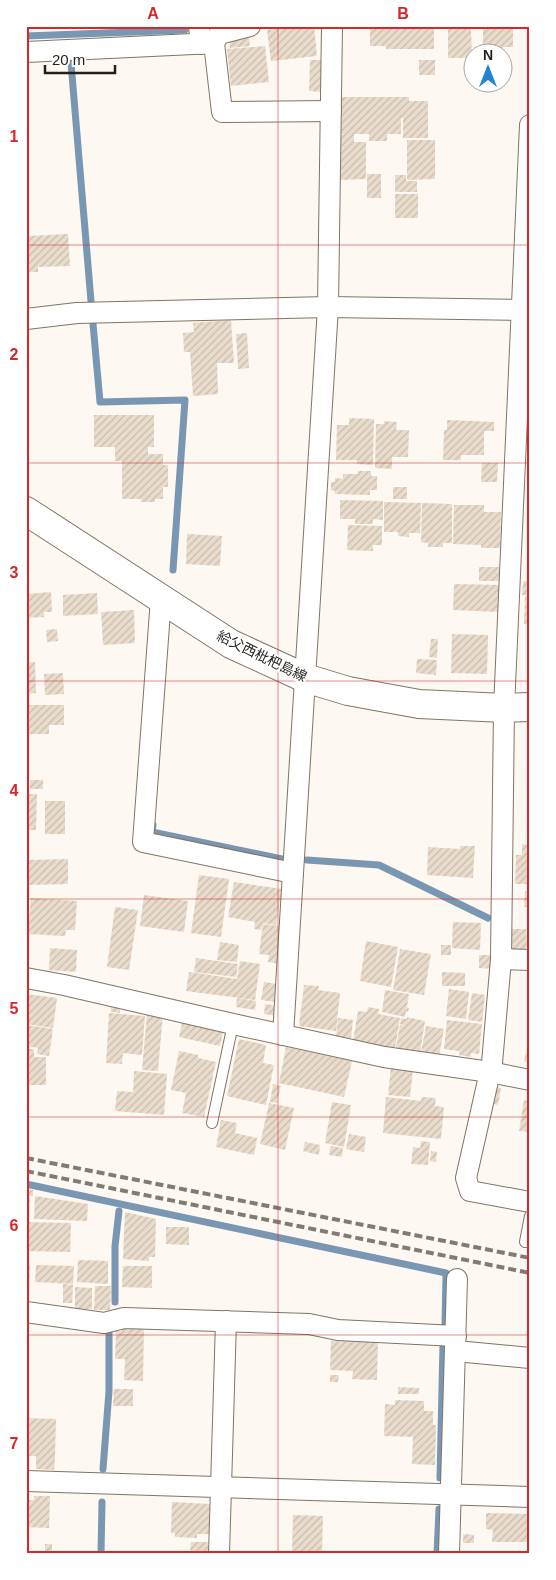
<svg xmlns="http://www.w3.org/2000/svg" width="556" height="1580" font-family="Arial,'Noto Sans JP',sans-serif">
	<defs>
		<pattern id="building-hatch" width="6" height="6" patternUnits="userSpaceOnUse" patternTransform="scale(1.25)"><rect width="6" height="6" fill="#e9dccc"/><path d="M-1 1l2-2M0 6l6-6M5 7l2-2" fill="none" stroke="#c8bcaf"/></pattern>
	</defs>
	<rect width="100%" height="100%" fill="#fdf8f1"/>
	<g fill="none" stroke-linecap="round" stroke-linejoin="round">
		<g stroke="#7996b3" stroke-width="7">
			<polyline points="26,36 185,30"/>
			<polyline points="71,63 91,301"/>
			<polyline points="93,324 100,402 185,400 173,570"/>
			<polyline points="153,825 152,832 282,859"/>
			<polyline points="307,860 379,865 488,918"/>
			<polyline points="26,1184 446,1273 445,1326"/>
			<polyline points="115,1302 115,1246 119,1211"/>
			<polyline points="103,1469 109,1391 109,1332"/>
			<polyline points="440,1478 443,1344"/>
			<polyline points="101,1554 102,1502"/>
			<polyline points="437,1554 439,1509"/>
		</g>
	</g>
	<g fill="url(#building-hatch)">
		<polygon points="297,26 314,26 317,56 271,61 267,30"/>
		<polygon points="370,26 434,26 434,49 386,49 386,46 370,46"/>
		<polygon points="483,26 513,26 513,47 503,47 503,52 483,52"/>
		<polygon points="448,29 471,29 472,58 448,58"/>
		<polygon points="248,34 250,46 230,48 229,36"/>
		<polygon points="265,46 269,82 231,86 227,49"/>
		<polygon points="310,60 324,60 323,92 309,91"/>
		<rect x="419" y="60" width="16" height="15"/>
		<polygon points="340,97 409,97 409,101 428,101 428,138 403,138 403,118 401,118 401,134 387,134 387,141 369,141 369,134 354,134 354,142 366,142 366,179 340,180 339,135 346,135 340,134"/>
		<polygon points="407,140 435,140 435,179 407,180"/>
		<rect x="367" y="174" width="14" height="24"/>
		<polygon points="395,175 406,175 406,181 417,181 417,192 395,192"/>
		<rect x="395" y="194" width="23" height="24"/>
		<polygon points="68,234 70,266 38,267 38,272 26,272 26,236"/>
		<polygon points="231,320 234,363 217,363 218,394 193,396 190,352 184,352 183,333 194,332 193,323"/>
		<polygon points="247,333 249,368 238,369 236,334"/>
		<polygon points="94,415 154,415 154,447 148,447 148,454 163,454 163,465 168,465 168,487 163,487 163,499 155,499 155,502 141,502 141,499 122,499 122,461 115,461 115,447 94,447"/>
		<polygon points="349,418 374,419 373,465 357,464 357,460 336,460 337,425 349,425"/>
		<polygon points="447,420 494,422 494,431 484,431 484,455 461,455 461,460 443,460 444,430 447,430"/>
		<polygon points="384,421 397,422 396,430 409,430 408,457 392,457 392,469 375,468 376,424 384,424"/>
		<polygon points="482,463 498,463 497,482 481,482"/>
		<polygon points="358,471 371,471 371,476 377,476 377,490 370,490 370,495 335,494 335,491 331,490 331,482 335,482 335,478 343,479 343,474 358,474"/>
		<rect x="393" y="487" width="14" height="12"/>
		<polygon points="340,500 383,501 383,520 373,519 373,524 355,524 355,519 340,519"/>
		<polygon points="384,502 421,503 420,533 409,533 409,537 398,536 398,532 384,532"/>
		<polygon points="422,503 452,504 452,543 443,543 443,547 428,547 428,543 421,542"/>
		<polygon points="454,505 484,505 484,512 501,512 500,548 481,548 481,545 453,544"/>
		<polygon points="348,525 382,526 382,545 373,545 373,551 347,550"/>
		<polygon points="187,534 222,536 220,566 186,564"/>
		<rect x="479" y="567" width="20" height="14"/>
		<polygon points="523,581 530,581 530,595 522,595"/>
		<polygon points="454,584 500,585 500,612 453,610"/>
		<polygon points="51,592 52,612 44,612 44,617 26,618 26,594"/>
		<polygon points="97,593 98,614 63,616 63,595"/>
		<polygon points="525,596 530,597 530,625 524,624"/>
		<polygon points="134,610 135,643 103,645 101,612"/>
		<polygon points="57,629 58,641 47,642 46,630"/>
		<polygon points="452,634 488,635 487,674 451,673"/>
		<polygon points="431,639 438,639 437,658 429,657"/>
		<polygon points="417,659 437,660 436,675 416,673"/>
		<polygon points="26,662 35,662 36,693 26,694"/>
		<polygon points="63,673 64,694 45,695 44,674"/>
		<polygon points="26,705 64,705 64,725 49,725 49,734 26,734"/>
		<rect x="30" y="780" width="13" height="9"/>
		<polygon points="26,794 37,794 36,830 26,830"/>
		<rect x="45" y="801" width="20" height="33"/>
		<polygon points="522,844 530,845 530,884 515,884 516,855 522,855"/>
		<polygon points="460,846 475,846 473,878 427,875 428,847 460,849"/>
		<polygon points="68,859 68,884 29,885 28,860"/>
		<polygon points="199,875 229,879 221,937 191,933"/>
		<polygon points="234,882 282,889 276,925 263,923 261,930 254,929 255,922 228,917"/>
		<polygon points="26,890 29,891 28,912 26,912"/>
		<polygon points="525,891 530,892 530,946 526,946 528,907 524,907"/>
		<polygon points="144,895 188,901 184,932 140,926"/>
		<polygon points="31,898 77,901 75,930 66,930 65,936 28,934"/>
		<polygon points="115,907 138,910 129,970 107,967"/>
		<polygon points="453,922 481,923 480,950 452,948"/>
		<polygon points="263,924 286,927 281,964 268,962 269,955 259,954"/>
		<polygon points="511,929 526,929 526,951 511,950"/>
		<polygon points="366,941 398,947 391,987 360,981"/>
		<polygon points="220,942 239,945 237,962 217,960"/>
		<rect x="441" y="945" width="10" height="10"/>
		<polygon points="50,948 77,950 76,972 49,970"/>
		<polygon points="400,949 431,954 424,995 393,990"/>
		<polygon points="479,955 494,955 494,969 479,968"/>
		<polygon points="196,958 238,964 236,977 194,972"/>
		<polygon points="240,961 260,964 255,1000 186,991 189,972 237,979"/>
		<polygon points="442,972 465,973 465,986 442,986"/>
		<polygon points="264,982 277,984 275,1002 261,1000"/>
		<polygon points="304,985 319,986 318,990 340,993 336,1031 299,1026"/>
		<polygon points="449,989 469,992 466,1019 446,1016"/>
		<polygon points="385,990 409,994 407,1007 409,1008 408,1012 406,1011 405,1017 382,1012"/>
		<polygon points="472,993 485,995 482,1022 468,1020"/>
		<polygon points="26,994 57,998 53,1028 26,1024"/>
		<polygon points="237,998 256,1001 255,1010 236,1007"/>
		<polygon points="265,1004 279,1006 278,1016 264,1014"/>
		<polygon points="111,1006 120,1007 120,1013 111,1012"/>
		<polygon points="368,1007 379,1009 378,1014 400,1018 395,1048 353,1041 358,1011 367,1012"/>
		<polygon points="109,1013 145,1016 142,1055 123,1053 122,1064 106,1063"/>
		<polygon points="147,1013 163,1014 158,1071 142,1070"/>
		<polygon points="407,1017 425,1021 420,1053 396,1048 400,1025 406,1026 400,1024 401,1018 407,1019"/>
		<polygon points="338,1018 353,1020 351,1038 336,1036"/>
		<polygon points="183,1019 224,1027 220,1046 179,1037"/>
		<polygon points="447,1020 482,1024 479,1054 471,1053 471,1057 459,1055 459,1051 444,1049"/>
		<polygon points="26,1025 53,1029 49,1056 37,1054 38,1048 26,1046"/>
		<polygon points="426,1026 444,1029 439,1056 421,1053"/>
		<polygon points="239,1039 266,1045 263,1063 274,1065 266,1105 227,1096"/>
		<polygon points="529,1040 530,1040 530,1063 524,1061"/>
		<polygon points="286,1047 352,1061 344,1097 279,1083"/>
		<polygon points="26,1049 34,1049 34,1057 46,1057 46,1085 26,1085"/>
		<polygon points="179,1051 198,1055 198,1058 216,1062 204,1117 182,1113 186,1093 171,1090"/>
		<polygon points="391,1066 413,1069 410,1097 388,1095"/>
		<polygon points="134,1071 167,1074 164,1115 115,1111 117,1091 133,1092"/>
		<polygon points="273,1084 281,1086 277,1103 270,1102"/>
		<polygon points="492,1086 501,1088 498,1105 489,1103"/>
		<polygon points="386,1097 421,1101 422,1097 436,1098 435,1106 444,1107 441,1139 383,1133"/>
		<polygon points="524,1100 530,1101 530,1132 519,1131"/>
		<polygon points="332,1102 351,1105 344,1147 325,1143"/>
		<polygon points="269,1103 294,1108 285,1150 260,1144"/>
		<polygon points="221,1120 237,1123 235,1133 257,1138 254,1155 216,1147"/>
		<polygon points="349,1134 366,1137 364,1152 346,1149"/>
		<polygon points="421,1141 430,1142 428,1165 411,1164 413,1147 420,1148"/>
		<polygon points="305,1142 320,1145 319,1155 303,1151"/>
		<polygon points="331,1146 343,1148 342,1157 329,1155"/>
		<polygon points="431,1151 437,1152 436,1162 430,1161"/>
		<polygon points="26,1189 33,1190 33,1196 26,1196"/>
		<polygon points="35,1196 88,1204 87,1221 34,1219"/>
		<polygon points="26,1197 30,1197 29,1219 26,1219"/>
		<polygon points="125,1212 156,1219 155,1257 149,1257 149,1261 123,1259"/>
		<polygon points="26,1222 71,1223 70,1252 26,1251"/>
		<polygon points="166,1227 189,1227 189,1245 166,1244"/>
		<polygon points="78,1260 108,1261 108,1284 77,1282"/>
		<polygon points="26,1265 30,1265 29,1298 26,1298"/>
		<polygon points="36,1265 74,1266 73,1284 35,1282"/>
		<polygon points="123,1266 152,1266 152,1288 122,1287"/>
		<polygon points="63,1284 73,1285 72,1303 63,1303"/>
		<polygon points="95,1286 111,1286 110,1310 94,1310"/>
		<polygon points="75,1287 92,1288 92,1309 75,1309"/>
		<polygon points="122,1327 144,1327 143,1381 124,1380 125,1359 115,1359 116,1331 122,1331"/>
		<polygon points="331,1341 378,1342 377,1380 352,1379 353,1371 330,1370"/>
		<polygon points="330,1375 339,1375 338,1382 330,1382"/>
		<polygon points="398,1387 419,1388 419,1394 398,1394"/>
		<polygon points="114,1389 133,1389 133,1406 113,1406"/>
		<polygon points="395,1400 424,1401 424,1411 433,1411 433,1425 436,1425 435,1465 412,1464 413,1437 384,1436 385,1404 395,1405"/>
		<polygon points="26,1418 56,1419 55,1457 45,1457 55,1457 54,1470 36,1469 36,1456 26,1456"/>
		<polygon points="34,1496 50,1496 49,1528 26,1527 26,1500 34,1500"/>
		<polygon points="172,1502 210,1504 209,1534 197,1534 197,1538 175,1537 175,1533 171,1533"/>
		<polygon points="486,1513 530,1514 530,1542 492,1542 493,1530 486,1529"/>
		<polygon points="293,1515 323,1516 322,1554 292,1554"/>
		<polygon points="463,1534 474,1535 474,1543 463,1543"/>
		<polygon points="191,1542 209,1542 208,1554 190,1553"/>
		<rect x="45" y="1544" width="7" height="10"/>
	</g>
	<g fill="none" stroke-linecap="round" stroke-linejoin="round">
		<g stroke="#807465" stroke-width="12">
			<g id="lane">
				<polyline points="212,1123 233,1024"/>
				<polyline points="525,1242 530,1216"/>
			</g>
		</g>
		<g stroke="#807465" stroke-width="22">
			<g id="street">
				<polyline points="199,26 201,44"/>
				<polyline points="214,43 219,34 250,26"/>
				<polyline points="26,52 214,43 222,112 331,111"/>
				<polyline points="530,125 504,708 501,959 492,1063 466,1178 470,1191 530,1202"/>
				<polyline points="26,319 77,313 328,307 521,310"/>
				<polyline points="161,598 143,842 293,873"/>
				<polyline points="501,959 530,960"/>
				<polyline points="26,978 64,985 233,1024 384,1057 490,1072 530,1080"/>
				<polyline points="283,1035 328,307 332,26"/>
				<polyline points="26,1312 104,1323 124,1318 309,1324 338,1330 456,1336"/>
				<polyline points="456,1351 530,1358"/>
				<polyline points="26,1481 530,1497"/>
				<polyline points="219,1554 226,1321"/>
				<polyline points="449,1554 457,1279"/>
			</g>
		</g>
		<g stroke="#807465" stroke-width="30">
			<polyline id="secondary" points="26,511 231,644 305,678 348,691 419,704 504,708 530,707"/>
		</g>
		<use href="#lane" stroke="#fff" stroke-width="10"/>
		<use href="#street" stroke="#fff" stroke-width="20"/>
		<use href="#secondary" stroke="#fff" stroke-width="28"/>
		<g stroke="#807b74" stroke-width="4" stroke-dasharray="8 4" stroke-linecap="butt">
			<polyline points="26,1158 530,1258"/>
			<polyline points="26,1171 530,1273"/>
		</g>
	</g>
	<path fill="none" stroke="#d62828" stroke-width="1" stroke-opacity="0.55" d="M278 26V1554M26 245H530M26 463H530M26 681H530M26 899H530M26 1117H530M26 1335H530"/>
	<g text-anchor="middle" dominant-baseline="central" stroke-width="4" stroke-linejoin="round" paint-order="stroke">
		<g font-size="14" fill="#241f19" stroke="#fff">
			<text transform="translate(262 656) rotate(26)">給父西枇杷島線</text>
		</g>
	</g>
	<rect width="556" height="1580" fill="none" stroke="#ffffff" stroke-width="55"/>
	<g transform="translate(488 68)"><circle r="24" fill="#ffffff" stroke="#a7a5a3"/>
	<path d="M0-4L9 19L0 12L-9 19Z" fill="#2183cf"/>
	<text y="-8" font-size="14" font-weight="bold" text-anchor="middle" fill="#241f19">N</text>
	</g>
	<path d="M45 65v8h70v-8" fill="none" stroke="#241f19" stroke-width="2.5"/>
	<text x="52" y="65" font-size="15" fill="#241f19" stroke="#ffffff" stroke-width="4" paint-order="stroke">20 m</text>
	<rect x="28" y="28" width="500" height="1524" fill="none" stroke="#d62828" stroke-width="2"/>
	<g font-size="16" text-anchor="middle" font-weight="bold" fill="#d62828">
		<text x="153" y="19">A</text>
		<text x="403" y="19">B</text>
		<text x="14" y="142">1</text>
		<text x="14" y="360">2</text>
		<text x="14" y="578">3</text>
		<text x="14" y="796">4</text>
		<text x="14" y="1014">5</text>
		<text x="14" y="1231">6</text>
		<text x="14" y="1449">7</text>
	</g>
</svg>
